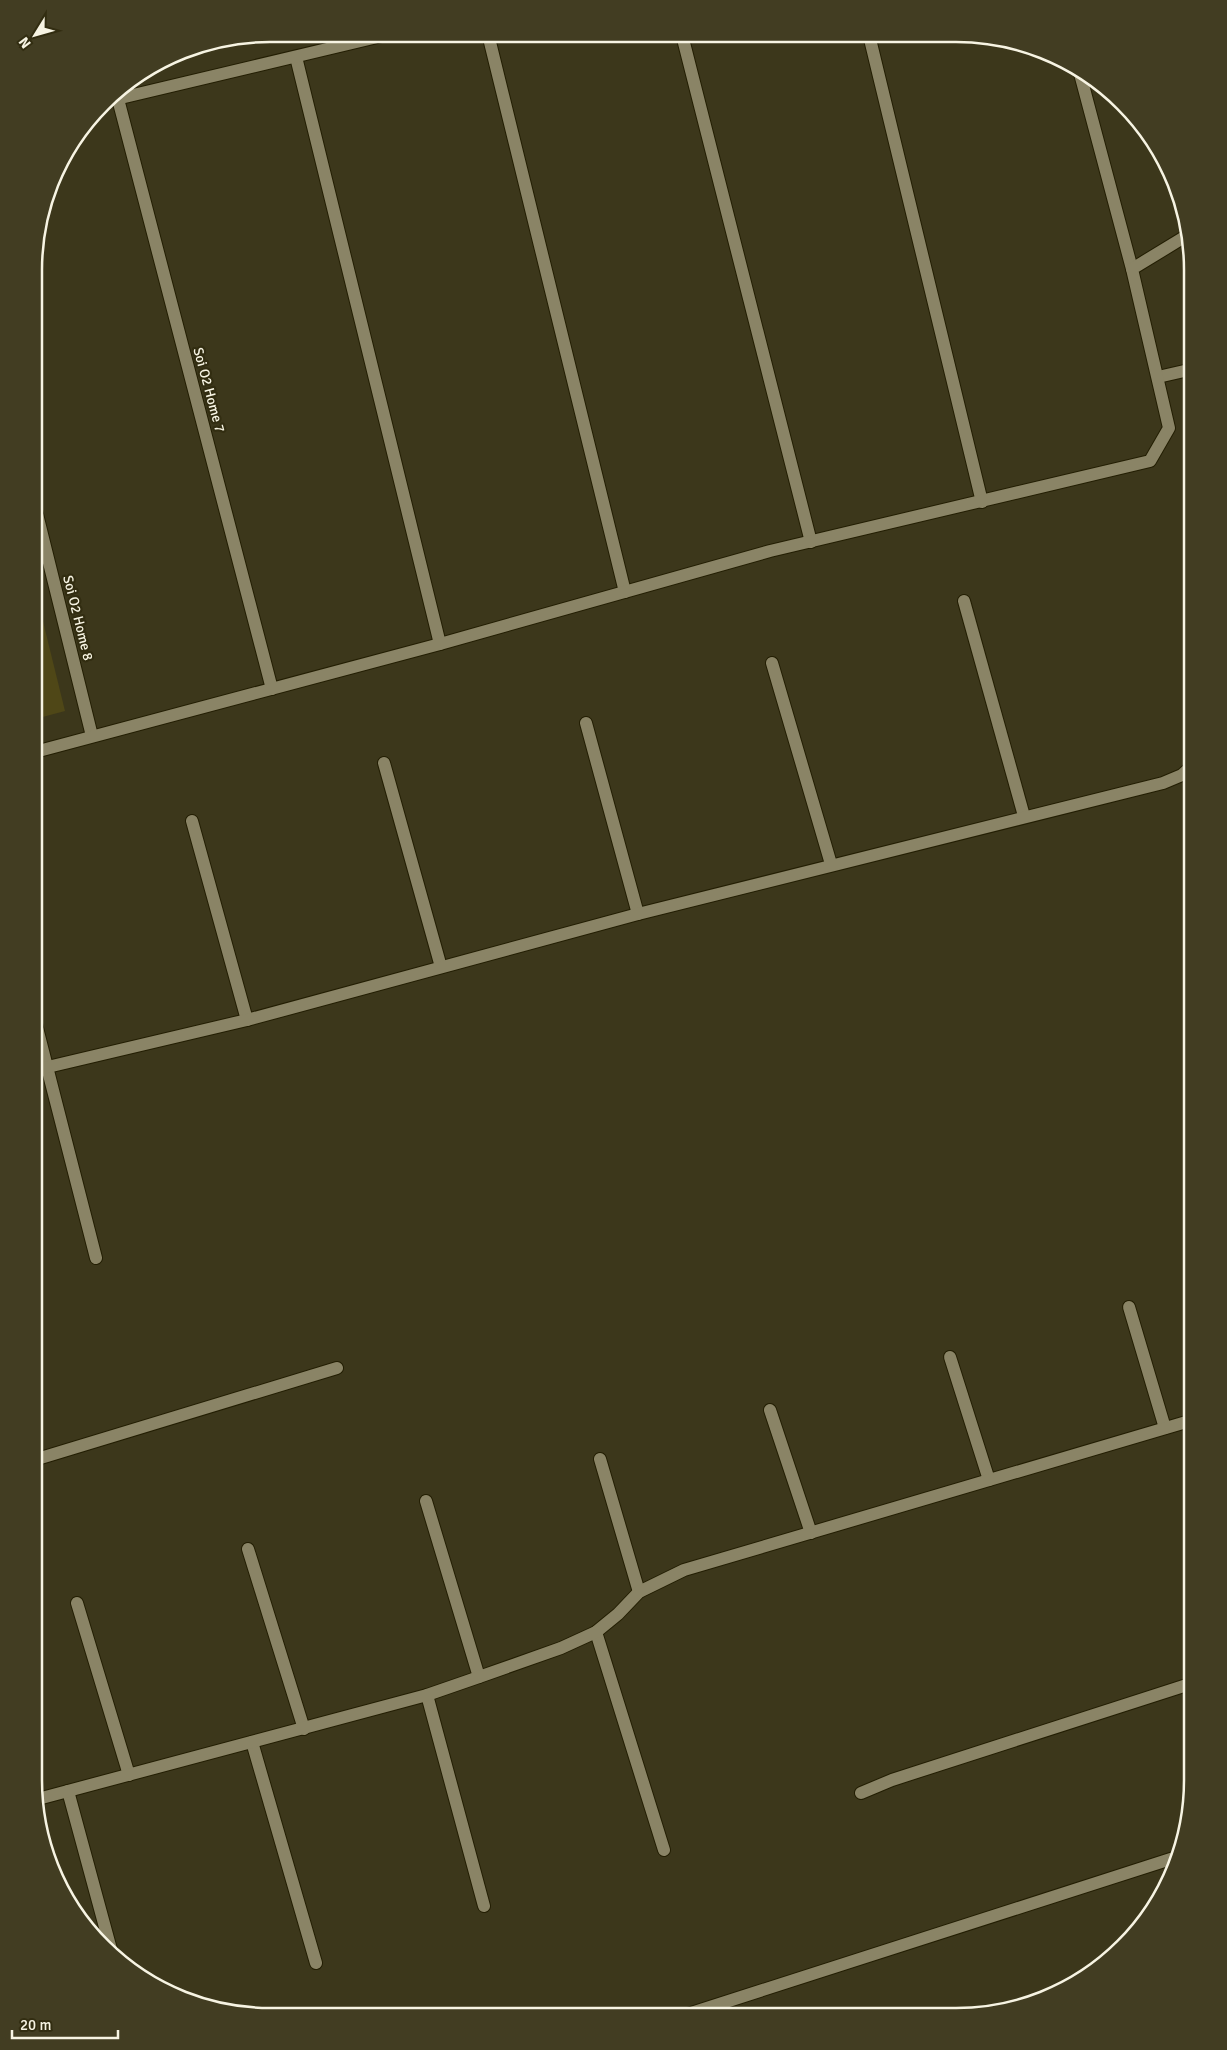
<svg xmlns="http://www.w3.org/2000/svg" width="1227" height="2050" font-family="Signika,sans-serif">
	<rect width="100%" height="100%" fill="#3c371b"/>
	<polygon fill="#4f4717" points="35,589 65,711 35,719"/>
	<g fill="none" stroke-linecap="round" stroke-linejoin="round">
		<g stroke="#231e03" stroke-width="14">
			<g id="minor">
				<polyline points="488,34 625,592"/>
				<polyline points="682,35 811,542"/>
				<polyline points="869,35 982,502"/>
				<polyline points="296,57 440,644"/>
				<polyline points="1079,70 1132,269"/>
				<polyline points="118,99 272,689"/>
				<polyline points="108,101 390,34"/>
				<polyline points="1158,377 1193,369"/>
				<polyline points="35,506 92,736"/>
				<polyline points="964,601 1024,816"/>
				<polyline points="772,663 831,864"/>
				<polyline points="586,723 638,914"/>
				<polyline points="35,752 440,644 770,551 1150,461 1169,428 1132,269 1186,236"/>
				<polyline points="384,763 441,967"/>
				<polyline points="192,821 247,1020"/>
				<polyline points="35,1020 96,1258"/>
				<polyline points="35,1070 247,1020 638,914 1163,783 1182,775 1193,765"/>
				<polyline points="1129,1307 1165,1428"/>
				<polyline points="950,1357 989,1480"/>
				<polyline points="770,1410 811,1533"/>
				<polyline points="600,1459 639,1592"/>
				<polyline points="34,1460 337,1368"/>
				<polyline points="426,1501 479,1677"/>
				<polyline points="248,1549 304,1729"/>
				<polyline points="77,1603 129,1775"/>
				<polyline points="596,1632 664,1850"/>
				<polyline points="427,1695 484,1906"/>
				<polyline points="252,1742 316,1963"/>
				<polyline points="68,1791 112,1953"/>
				<polyline points="861,1793 892,1780 1193,1683"/>
				<polyline points="38,1799 427,1695 479,1677 561,1648 596,1632 618,1614 639,1592 684,1570 1193,1420"/>
				<polyline points="685,2015 1180,1856"/>
			</g>
		</g>
		<use href="#minor" stroke="#8a8466" stroke-width="12"/>
	</g>
	<g text-anchor="middle" dominant-baseline="central" stroke-width="4.5" stroke-linejoin="round" paint-order="stroke">
		<g font-size="14" fill="#f7f4e3" stroke="#322d11">
			<text transform="translate(209 390) rotate(75)">Soi O2 Home 7</text>
			<text transform="translate(78 618) rotate(76)">Soi O2 Home 8</text>
		</g>
	</g>
	<path d="M0 0H1227V2050H0ZM270 42H956A228 228 0 0 1 1184 270V1780A228 228 0 0 1 956 2008H270A228 228 0 0 1 42 1780V270A228 228 0 0 1 270 42Z" fill="#423d22" fill-rule="evenodd"/>
	<path fill="none" stroke="#f7f4e3" stroke-width="2.5" d="M270 42H956A228 228 0 0 1 1184 270V1780A228 228 0 0 1 956 2008H270A228 228 0 0 1 42 1780V270A228 228 0 0 1 270 42Z"/>
	<g transform="translate(35 35) rotate(233)" stroke="#322d11" stroke-width="4" paint-order="stroke">
	<path d="M0-4L9 19L0 12L-9 19Z" fill="#f7f4e3"/>
	<text y="-8" font-size="14" font-weight="bold" text-anchor="middle" fill="#f7f4e3">N</text>
	</g>
	<path d="M12 2030v8h106v-8" fill="none" stroke="#f7f4e3" stroke-width="2.5"/>
	<text x="20" y="2030" font-size="15" fill="#f7f4e3" stroke="#322d11" stroke-width="4" paint-order="stroke">20 m</text>
</svg>
